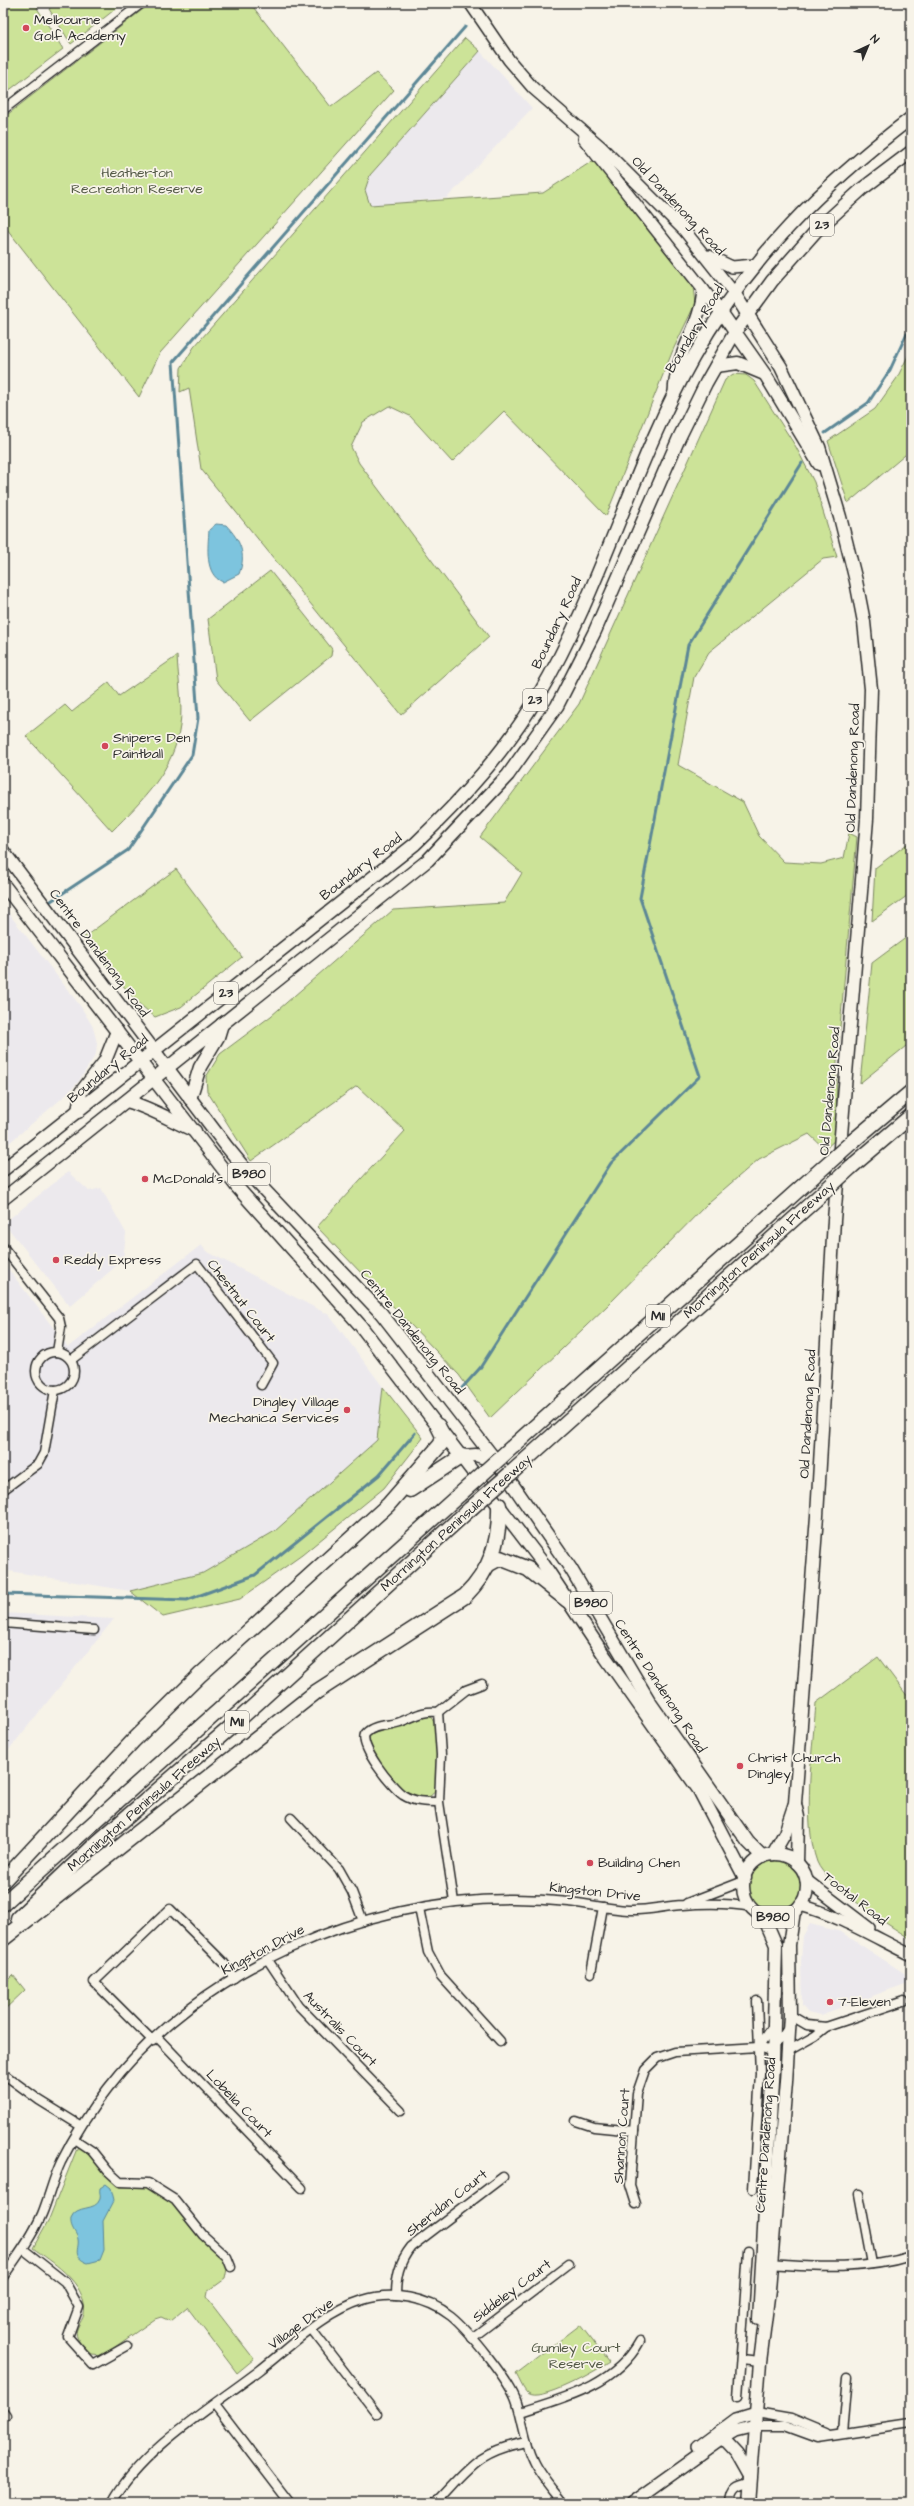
<svg xmlns="http://www.w3.org/2000/svg" width="914" height="2506" font-family="'Architects Daughter',sans-serif">
	<rect width="100%" height="100%" fill="#f7f3e8"/>
	<filter id="ink" filterUnits="userSpaceOnUse"><feTurbulence type="fractalNoise" baseFrequency=".025" numOctaves="2"/><feDisplacementMap in="SourceGraphic" scale="8" xChannelSelector="R" yChannelSelector="G"/><feConvolveMatrix kernelMatrix="1 2 1 2 8 2 1 2 1" color-interpolation-filters="sRGB"/></filter>
	<g filter="url(#ink)">
		<g fill="#ece9ed">
			<polygon points="480,51 532,108 447,198 370,205 365,190 370,175"/>
			<polygon points="3,906 81,1007 93,1027 97,1043 96,1054 79,1081 67,1094 3,1148"/>
			<polygon points="68,1172 89,1191 101,1188 126,1233 123,1260 70,1306 4,1223"/>
			<polygon points="201,1245 206,1251 329,1315 383,1387 377,1440 275,1531 203,1573 130,1591 3,1570 3,1262 68,1347"/>
			<polygon points="3,1613 114,1619 3,1757"/>
			<polygon points="810,1924 841,1932 904,1973 908,1983 820,2015 808,2012 802,2005 801,1961 803,1936"/>
		</g>
		<g fill="#cce398" stroke="#7c8762">
			<polygon points="3,3 42,3 37,8 63,49 3,95"/>
			<polygon points="56,3 123,3 71,44 49,9"/>
			<polygon points="151,3 250,3 331,107 376,73 394,90 160,353 139,397 3,224 3,118"/>
			<polygon points="465,38 480,51 370,175 365,190 370,205 543,193 594,160 693,287 695,304 673,350 606,516 504,411 452,462 410,416 389,406 363,422 351,447 359,463 489,637 401,715 201,469 189,388 180,392 181,368 194,347"/>
			<polygon points="911,350 911,450 848,503 828,441 875,409 897,378"/>
			<polygon points="733,374 746,375 754,381 796,447 814,482 837,557 823,559 709,652 694,677 678,765 743,802 759,836 784,862 821,864 844,858 849,833 857,837 837,1061 836,1139 825,1149 809,1134 759,1159 709,1202 609,1304 490,1418 459,1375 317,1227 405,1131 357,1086 251,1161 207,1091 206,1077 220,1054 271,1016 393,910 504,903 522,873 480,837 579,704 725,380"/>
			<polygon points="270,571 332,649 331,656 250,721 216,680 208,619"/>
			<path d="M177 656C178 678 183 704 180 726 174 770 142 801 112 831L26 736 65 705 72 712 109 682 119 696Z"/>
			<polygon points="911,841 911,893 872,921 875,868"/>
			<polygon points="176,869 242,957 181,1007 155,1017 137,1002 83,938"/>
			<polygon points="911,934 911,1042 860,1083 872,963"/>
			<polygon points="383,1387 423,1438 384,1488 302,1555 240,1599 163,1617 130,1591 203,1573 275,1531 377,1440"/>
			<path d="M878 1657 911 1701V1939C888 1925 826 1885 817 1862 802 1821 813 1747 816 1703Z"/>
			<path d="M428 1715C442 1722 441 1779 434 1792 432 1796 428 1797 424 1799 418 1797 409 1796 403 1792 391 1784 372 1753 367 1739L371 1733Z"/>
			<circle cx="775" cy="1886" r="26"/>
			<polygon points="13,1975 25,1990 3,2011 3,1985"/>
			<path d="M78 2146C95 2157 103 2176 121 2187L146 2186 172 2203 192 2229 224 2260 227 2269 225 2279 207 2292 206 2297 254 2359 237 2373 187 2307 170 2321 161 2317 155 2319 102 2356 92 2355C59 2327 89 2327 84 2304 80 2279 52 2262 33 2248L49 2219Z"/>
			<path d="M580 2325 609 2362C597 2370 539 2404 527 2393 523 2389 519 2379 516 2374Z"/>
		</g>
		<g fill="#7dc4de" stroke="#5c8796">
			<path d="M216 524 226 525C240 540 247 554 239 574L223 582C204 575 208 546 209 530Z"/>
			<path d="M106 2184 111 2188 114 2200 103 2221 104 2250 100 2260 88 2263C69 2256 82 2247 77 2236 74 2230 70 2226 71 2218 76 2204 96 2212 100 2199 101 2195 99 2192 100 2188Z"/>
		</g>
		<g fill="none" stroke-linecap="round" stroke-linejoin="round">
			<g stroke="#5c8796" stroke-width="3">
				<polyline points="825,433 868,403 890,370 906,335 911,330"/>
				<polyline points="51,901 128,850 192,755 198,718 173,362 465,27"/>
				<polyline points="462,1388 480,1368 611,1163 700,1076 640,898 688,645 802,463"/>
				<polyline points="3,1594 187,1600 255,1575 379,1475 415,1433"/>
			</g>
			<g stroke="#2b2b2b" stroke-width="11">
				<g id="minor">
					<polyline points="3,110 142,3"/>
					<polyline points="3,1247 59,1318 61,1327 57,1352"/>
					<circle cx="55" cy="1371" r="19"/>
					<polyline points="71,1360 197,1264 273,1363 261,1385"/>
					<polyline points="3,1490 38,1464 44,1453 55,1390"/>
					<polyline points="3,1623 94,1630"/>
					<polyline points="438,1712 466,1690 482,1684"/>
					<path d="M439 1802C426 1802 414 1802 403 1795 393 1789 356 1743 366 1733 374 1724 390 1726 400 1722 414 1717 422 1710 438 1712L441 1755 439 1802 454 1902"/>
					<polyline points="291,1818 339,1869 352,1892 363,1921"/>
					<polyline points="687,1903 744,1881"/>
					<polyline points="419,1908 428,1952 441,1976 500,2041"/>
					<polyline points="268,1960 298,2005 401,2111"/>
					<polyline points="591,1973 603,1907"/>
					<polyline points="790,2015 807,2025 826,2027 904,2001"/>
					<polyline points="157,2037 302,2188"/>
					<polyline points="153,2041 94,1982 170,1909 224,1963 234,1978"/>
					<polyline points="759,2047 773,2026"/>
					<polyline points="788,2051 815,2036 826,2027"/>
					<polyline points="3,2076 5,2075 39,2100 81,2126"/>
					<polyline points="576,2121 594,2127 634,2131"/>
					<polyline points="74,2139 92,2151 108,2171 120,2182 148,2183 175,2200 203,2235 227,2257 231,2267"/>
					<polyline points="753,2189 760,2073 757,2001"/>
					<polyline points="859,2194 872,2264"/>
					<polyline points="636,2204 630,2185 634,2131 637,2093 645,2070 657,2058 675,2052 759,2047 768,2050 780,2040 788,2028"/>
					<polyline points="23,2249 65,2282 79,2307 68,2337 93,2365 127,2346"/>
					<path d="M767 2264C816 2267 863 2271 911 2256"/>
					<path d="M3 2277C17 2257 32 2237 42 2214 49 2197 53 2179 61 2162 74 2136 90 2111 108 2088 200 1969 364 1898 513 1899 532 1899 550 1900 569 1902 588 1904 608 1909 628 1910 647 1911 664 1906 683 1905 706 1903 729 1903 752 1907"/>
					<path d="M396 2296C396 2277 399 2262 411 2247L503 2177"/>
					<polyline points="312,2330 377,2414"/>
					<polyline points="472,2338 569,2264"/>
					<polyline points="741,2360 760,2362"/>
					<polyline points="738,2397 748,2251"/>
					<polyline points="215,2405 290,2503"/>
					<polyline points="3,2412 6,2416"/>
					<path d="M520 2412C565 2398 616 2385 640 2341"/>
					<polyline points="756,2413 791,2419 827,2434"/>
					<polyline points="755,2426 785,2426 818,2438 911,2424"/>
					<polyline points="843,2433 848,2377"/>
					<path d="M112 2503C139 2451 213 2406 260 2370 291 2346 324 2312 363 2300 392 2291 427 2297 451 2316 468 2330 511 2382 517 2403 523 2422 525 2443 534 2461 541 2476 554 2490 564 2503"/>
					<path d="M435 2503C468 2469 477 2450 527 2442"/>
					<path d="M730 2503C731 2488 737 2485 751 2483"/>
				</g>
			</g>
			<g stroke="#2b2b2b" stroke-width="14">
				<g id="secondary">
					<polyline points="470,3 509,60 533,88 601,147 684,230 734,293"/>
					<polyline points="584,139 721,312"/>
					<polyline points="709,256 732,267 755,265"/>
					<path d="M674 393C675 352 701 327 703 289"/>
					<polyline points="806,1880 869,1928"/>
					<path d="M800 1905C840 1916 874 1937 911 1955"/>
					<polyline points="723,2438 738,2454 751,2477"/>
					<polyline points="697,2448 736,2419 756,2413"/>
					<polyline points="632,2503 723,2438 735,2431 755,2426"/>
				</g>
			</g>
			<g stroke="#2b2b2b" stroke-width="15">
				<g id="primary">
					<polyline points="734,293 781,367 819,447 840,517 856,581 864,622 871,689 867,819 834,1220 817,1516 795,1803 785,1833 773,1854"/>
					<polyline points="721,312 766,376 819,464"/>
					<polyline points="716,366 738,363 762,373"/>
					<polyline points="3,851 227,1147 251,1176 381,1313 497,1462 571,1569 651,1704 748,1842 763,1857"/>
					<polyline points="3,884 237,1187 360,1325 542,1562 606,1658 699,1790 745,1878"/>
					<polyline points="190,1099 200,1067 218,1037 222,1024"/>
					<path d="M127 1101C151 1108 172 1121 195 1131"/>
					<polyline points="78,1112 81,1092 105,1061 117,1031"/>
					<path d="M3 1170 415 844C462 799 505 752 538 696 602 589 632 466 693 358 748 259 822 186 911 118"/>
					<polyline points="3,1199 428,860 508,775 557,706 595,631 679,438 706,383 735,332 772,281 816,231 862,189 911,152"/>
					<polyline points="462,1456 476,1455 497,1462"/>
					<polyline points="795,1804 798,1817 797,1863"/>
					<circle cx="775" cy="1886" r="32"/>
					<polyline points="759,2319 773,2064 776,1945 763,1915"/>
					<polyline points="749,2503 760,2362 769,2290 786,2082 790,2015 789,1945 794,1911"/>
				</g>
			</g>
			<g stroke="#2b2b2b" stroke-width="17">
				<g id="motorway">
					<polyline points="853,1141 911,1092"/>
					<polyline points="851,1167 911,1116"/>
					<polyline points="500,1458 816,1174"/>
					<polyline points="511,1473 815,1200"/>
					<polyline points="410,1490 462,1456"/>
					<polyline points="489,1564 500,1558 528,1569 567,1600"/>
					<polyline points="3,1881 133,1741 200,1675 388,1505 441,1444 443,1436 438,1426"/>
					<polyline points="3,1904 459,1495"/>
					<polyline points="18,1918 98,1842 232,1726 470,1509"/>
					<path d="M3 1939 316 1692 465 1596C491 1570 500 1541 499 1505"/>
				</g>
			</g>
			<use href="#minor" stroke="#f7f3e8" stroke-width="8"/>
			<use href="#secondary" stroke="#f7f3e8" stroke-width="11"/>
			<use href="#primary" stroke="#f7f3e8" stroke-width="12"/>
			<use href="#motorway" stroke="#f7f3e8" stroke-width="14"/>
			<g stroke="#2b2b2b" stroke-width="17" stroke-linecap="butt">
				<g id="motorway-bridge">
					<polyline points="816,1174 853,1141"/>
					<polyline points="815,1200 851,1167"/>
					<polyline points="459,1495 500,1458"/>
					<polyline points="470,1509 511,1473"/>
				</g>
			</g>
			<use href="#motorway-bridge" stroke="#f7f3e8" stroke-width="14"/>
		</g>
	</g>
	<g fill="#d1495b" stroke="#f7f3e8" stroke-width="1.5">
		<circle cx="26" cy="28" r="4"/>
		<circle cx="105" cy="746" r="4"/>
		<circle cx="145" cy="1179" r="4"/>
		<circle cx="56" cy="1260" r="4"/>
		<circle cx="347" cy="1410" r="4"/>
		<circle cx="740" cy="1766" r="4"/>
		<circle cx="590" cy="1863" r="4"/>
		<circle cx="830" cy="2002" r="4"/>
	</g>
	<g text-anchor="middle" dominant-baseline="central" stroke-width="3.5" stroke-linejoin="round" paint-order="stroke">
		<g fill="#f7f3e8" stroke="#686764" stroke-width="1">
			<rect x="810" y="214" width="24" height="22" rx="3"/>
			<rect x="523" y="689" width="24" height="22" rx="3"/>
			<rect x="214" y="982" width="24" height="22" rx="3"/>
			<rect x="228" y="1163" width="42" height="22" rx="3"/>
			<rect x="646" y="1305" width="24" height="22" rx="3"/>
			<rect x="570" y="1592" width="42" height="22" rx="3"/>
			<rect x="225" y="1711" width="24" height="22" rx="3"/>
			<rect x="752" y="1906" width="42" height="22" rx="3"/>
		</g>
		<g font-size="13" font-weight="bold" fill="#2b2b2b">
			<text x="822" y="225">23</text>
			<text x="535" y="700">23</text>
			<text x="226" y="993">23</text>
			<text x="249" y="1174">B980</text>
			<text x="658" y="1316">M11</text>
			<text x="591" y="1603">B980</text>
			<text x="237" y="1722">M11</text>
			<text x="773" y="1917">B980</text>
		</g>
		<g font-size="14" fill="#2b2b2b" stroke="#f7f3e8" text-anchor="start">
			<text x="34" y="20">Melbourne<tspan x="34" dy="16">Golf Academy</tspan></text>
			<text x="113" y="738">Snipers Den<tspan x="113" dy="16">Paintball</tspan></text>
			<text x="153" y="1179">McDonald's</text>
			<text x="64" y="1260">Reddy Express</text>
			<text x="339" y="1402" text-anchor="end">Dingley Village<tspan x="339" dy="16">Mechanica Services</tspan></text>
			<text x="748" y="1758">Christ Church<tspan x="748" dy="16">Dingley</tspan></text>
			<text x="598" y="1863">Building Chen</text>
			<text x="838" y="2002">7-Eleven</text>
		</g>
		<g font-size="14" fill="#535946" stroke="#f7f3e8">
			<text x="137" y="173">Heatherton<tspan x="137" dy="16">Recreation Reserve</tspan></text>
			<text x="576" y="2348">Gumley Court<tspan x="576" dy="16">Reserve</tspan></text>
		</g>
		<g font-size="14" fill="#2b2b2b" stroke="#f7f3e8">
			<text transform="translate(678 206) rotate(47)">Old Dandenong Road</text>
			<text transform="translate(695 329) rotate(-59)">Boundary Road</text>
			<text transform="translate(557 623) rotate(-65)">Boundary Road</text>
			<text transform="translate(853 768) rotate(-88)">Old Dandenong Road</text>
			<text transform="translate(361 867) rotate(-38)">Boundary Road</text>
			<text transform="translate(99 953) rotate(53)">Centre Dandenong Road</text>
			<text transform="translate(108 1069) rotate(-39)">Boundary Road</text>
			<text transform="translate(830 1091) rotate(-85)">Old Dandenong Road</text>
			<text transform="translate(759 1250) rotate(-42)">Mornington Peninsula Freeway</text>
			<text transform="translate(241 1301) rotate(52)">Chestnut Court</text>
			<text transform="translate(412 1332) rotate(51)">Centre Dandenong Road</text>
			<text transform="translate(808 1414) rotate(-87)">Old Dandenong Road</text>
			<text transform="translate(456 1523) rotate(-42)">Mornington Peninsula Freeway</text>
			<text transform="translate(660 1686) rotate(57)">Centre Dandenong Road</text>
			<text transform="translate(144 1804) rotate(-41)">Mornington Peninsula Freeway</text>
			<text transform="translate(595 1892) rotate(6)">Kingston Drive</text>
			<text transform="translate(855 1899) rotate(38)">Tootal Road</text>
			<text transform="translate(263 1950) rotate(-28)">Kingston Drive</text>
			<text transform="translate(340 2029) rotate(46)">Australis Court</text>
			<text transform="translate(239 2104) rotate(46)">Lobelia Court</text>
			<text transform="translate(766 2135) rotate(-86)">Centre Dandenong Road</text>
			<text transform="translate(622 2136) rotate(-86)">Shannon Court</text>
			<text transform="translate(447 2203) rotate(-38)">Sheridan Court</text>
			<text transform="translate(512 2291) rotate(-37)">Siddeley Court</text>
			<text transform="translate(301 2324) rotate(-36)">Village Drive</text>
		</g>
	</g>
	<rect width="914" height="2506" fill="none" stroke="#f7f3e8" stroke-width="16"/>
	<rect x="8" y="8" width="898" height="2490" fill="none" stroke="#2b2b2b" stroke-width="1.5" filter="url(#ink)"/>
	<g transform="translate(868 46) rotate(44)" stroke="#f7f3e8" stroke-width="3" paint-order="stroke">
	<path d="M0-3L7 15L0 10L-7 15Z" fill="#2b2b2b"/>
	<text y="-6" font-size="11" font-weight="bold" text-anchor="middle" fill="#2b2b2b">N</text>
	</g>
</svg>
